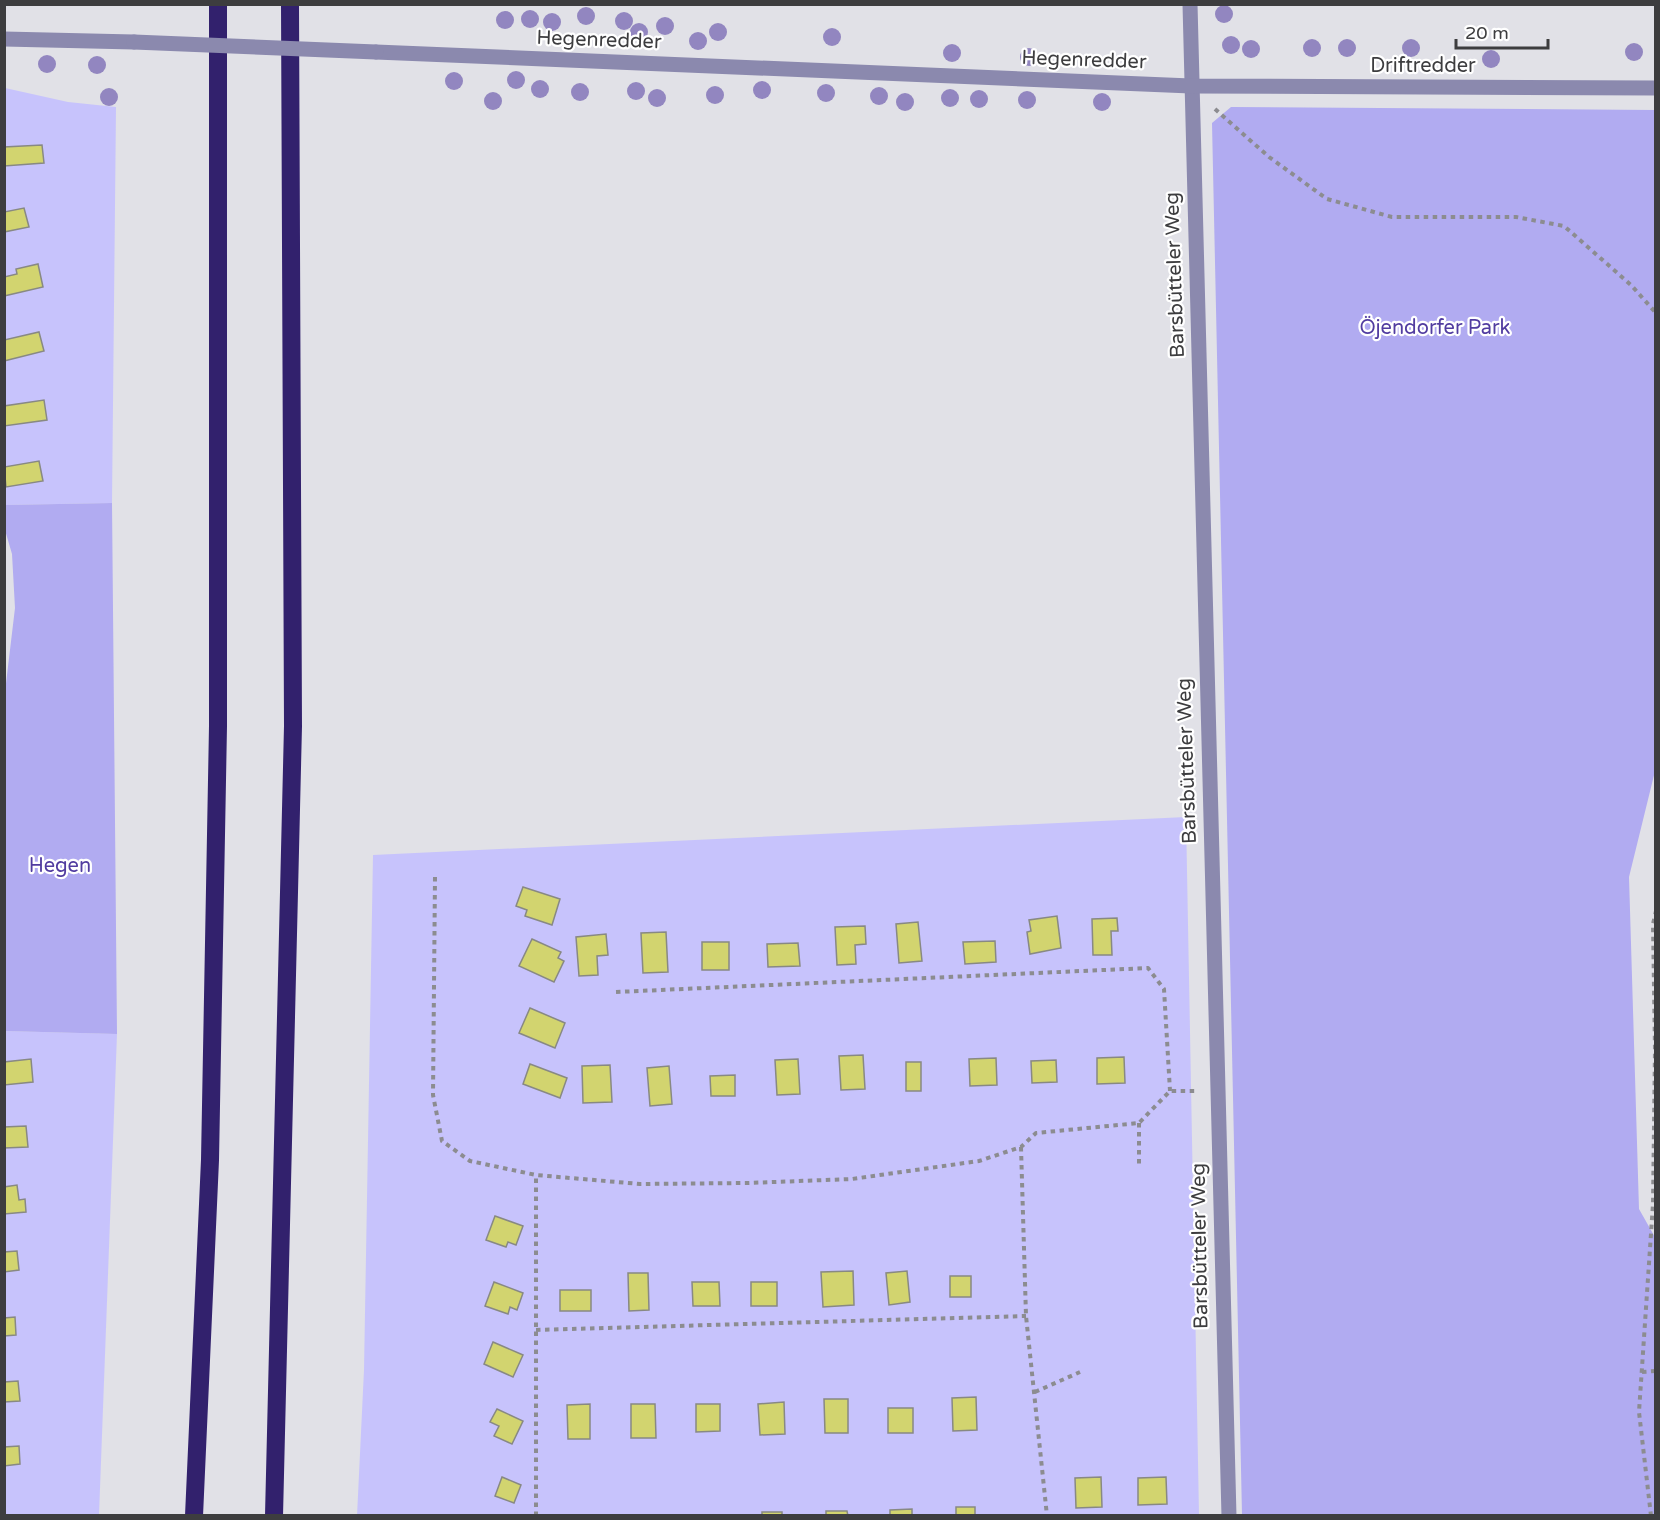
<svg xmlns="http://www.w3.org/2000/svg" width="1660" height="1520" font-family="'Varela Round',sans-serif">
	<rect width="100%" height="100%" fill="#e1e1e7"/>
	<g fill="#c7c3fc">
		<polygon points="5,88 68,102 116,107 112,503 5,505"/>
		<polygon points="1186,817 1199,1515 357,1516 364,1370 373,855"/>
		<polygon points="5,1031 117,1034 99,1515 5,1516"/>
	</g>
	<g fill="#b1abf1">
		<polygon points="1231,107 1655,110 1656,767 1629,877 1639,1209 1656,1239 1655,1515 1242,1515 1212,123"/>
		<polygon points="112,503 117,1034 5,1031 4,700 15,608 12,554 5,530 5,505"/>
	</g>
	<g fill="#d2d46f" stroke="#888983" stroke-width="1.5">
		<polygon points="42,145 44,163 4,166 4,147"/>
		<polygon points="24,208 29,227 4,232 4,212"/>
		<polygon points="38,264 43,287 4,296 4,277 17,274 16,269"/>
		<polygon points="39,332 44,351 4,361 4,340"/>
		<polygon points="44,400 47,420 4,426 4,406"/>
		<polygon points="39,461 43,481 6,487 4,467"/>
		<polygon points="523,887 560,899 552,925 525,916 527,910 516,906"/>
		<polygon points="1057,916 1061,948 1030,954 1027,932 1031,931 1029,920"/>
		<polygon points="1117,918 1118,931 1111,931 1112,955 1093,955 1092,919"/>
		<polygon points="918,922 922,961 899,963 896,924"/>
		<polygon points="865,926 866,944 855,945 856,964 837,965 835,927"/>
		<polygon points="666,932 668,972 643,973 641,933"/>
		<polygon points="606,934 608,955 597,956 598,975 579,976 576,937"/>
		<polygon points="532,939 561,952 558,958 564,961 554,982 519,966"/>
		<polygon points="995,941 996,962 965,964 963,942"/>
		<rect x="702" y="942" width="27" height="28"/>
		<polygon points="798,943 800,966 768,967 767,944"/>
		<polygon points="530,1008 565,1023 555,1048 519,1033"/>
		<polygon points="863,1055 865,1089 841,1090 839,1056"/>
		<polygon points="1124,1057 1125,1083 1097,1084 1097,1058"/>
		<polygon points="996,1058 997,1085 970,1086 969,1059"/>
		<polygon points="31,1059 33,1082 4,1085 4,1062"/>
		<polygon points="798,1059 800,1094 777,1095 775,1060"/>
		<polygon points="1056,1060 1057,1082 1032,1083 1031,1061"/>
		<rect x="906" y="1062" width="15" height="29"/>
		<polygon points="530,1064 567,1078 560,1098 523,1084"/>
		<polygon points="610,1065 612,1102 583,1103 582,1066"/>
		<polygon points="669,1066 672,1104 650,1106 647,1068"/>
		<polygon points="735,1075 735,1096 711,1096 710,1076"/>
		<polygon points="26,1126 28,1147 4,1148 4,1127"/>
		<polygon points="17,1185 19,1200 25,1199 26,1212 4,1214 4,1187"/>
		<polygon points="495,1216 523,1226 516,1245 508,1242 506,1247 486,1240"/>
		<polygon points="17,1251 19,1270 4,1272 4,1252"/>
		<polygon points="853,1271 854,1305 823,1307 821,1272"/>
		<polygon points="907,1271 910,1302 889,1305 886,1273"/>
		<polygon points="628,1273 648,1273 649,1310 629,1311"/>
		<rect x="950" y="1276" width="21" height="21"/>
		<polygon points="494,1282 523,1293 517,1310 510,1307 508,1314 485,1306"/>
		<polygon points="692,1282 719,1282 720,1306 693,1306"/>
		<rect x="751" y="1282" width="26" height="24"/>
		<rect x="560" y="1290" width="31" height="21"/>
		<polygon points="15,1317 16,1335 4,1336 4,1318"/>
		<polygon points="493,1342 523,1355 513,1377 484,1364"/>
		<polygon points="18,1381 20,1401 4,1402 4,1382"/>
		<polygon points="976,1397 977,1430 953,1431 952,1398"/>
		<polygon points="824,1399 848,1399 848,1433 825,1433"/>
		<polygon points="784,1402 785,1434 760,1435 758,1404"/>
		<polygon points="590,1404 590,1439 568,1439 567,1405"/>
		<polygon points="631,1404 655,1404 656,1438 631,1438"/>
		<polygon points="696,1404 720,1404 720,1431 696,1432"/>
		<rect x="888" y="1408" width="25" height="25"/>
		<polygon points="497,1409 523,1421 512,1444 494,1436 499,1426 490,1422"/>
		<polygon points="19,1446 20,1464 4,1466 4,1447"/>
		<polygon points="502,1477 521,1485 514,1503 495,1496"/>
		<polygon points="1101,1477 1102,1507 1076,1508 1075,1478"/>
		<polygon points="1166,1477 1167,1504 1138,1505 1138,1478"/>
		<rect x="956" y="1507" width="19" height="9"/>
		<polygon points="912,1509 912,1516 890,1516 890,1510"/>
		<polygon points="826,1511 847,1511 848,1516 826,1516"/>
		<rect x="762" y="1512" width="20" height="4"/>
	</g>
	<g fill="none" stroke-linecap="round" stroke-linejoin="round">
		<g stroke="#8c8c90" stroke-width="4" stroke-dasharray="4.5 4.5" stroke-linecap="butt">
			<polyline points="1215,109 1269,157 1327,199 1392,217 1516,217 1564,226 1631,285 1656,313"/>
			<polyline points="435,877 433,1095 442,1141 470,1161 536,1175 640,1184 748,1183 852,1179 979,1161 1021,1147 1036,1133 1139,1123 1170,1091 1195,1091"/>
			<polyline points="616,992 1148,968 1164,989 1170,1091"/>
			<polyline points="1139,1123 1139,1166"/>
			<polyline points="1021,1147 1026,1316 1047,1516"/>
			<polyline points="536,1330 1026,1316"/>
			<polyline points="1642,1372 1656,1371"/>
			<polyline points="1035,1392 1080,1372"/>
			<polyline points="536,1516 536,1175"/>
			<polyline points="1651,1516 1639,1412 1653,1204 1655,1050 1653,924 1656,911"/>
		</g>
		<g stroke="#8b89ae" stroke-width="15">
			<polyline points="1190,4 1229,1516"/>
			<polyline points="4,39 134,42"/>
			<polyline points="376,52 1191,86 1656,88"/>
		</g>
		<g stroke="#32216d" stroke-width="18">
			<polyline points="194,1516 210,1160 218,726 218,4"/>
			<polyline points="274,1516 293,726 290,4"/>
		</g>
		<polyline stroke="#8b89ae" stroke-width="15" points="134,42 376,52"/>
	</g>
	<g fill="#9286c0">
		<circle cx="1224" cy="14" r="9"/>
		<circle cx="586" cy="16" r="9"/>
		<circle cx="530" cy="19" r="9"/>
		<circle cx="505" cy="20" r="9"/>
		<circle cx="624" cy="21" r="9"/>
		<circle cx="552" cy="22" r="9"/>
		<circle cx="665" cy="26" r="9"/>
		<circle cx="639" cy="32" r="9"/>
		<circle cx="718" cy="32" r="9"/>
		<circle cx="832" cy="37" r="9"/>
		<circle cx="698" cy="41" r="9"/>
		<circle cx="1231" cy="45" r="9"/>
		<circle cx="1312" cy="48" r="9"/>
		<circle cx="1347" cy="48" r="9"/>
		<circle cx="1411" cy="48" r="9"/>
		<circle cx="1251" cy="49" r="9"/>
		<circle cx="1634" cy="52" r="9"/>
		<circle cx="952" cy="53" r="9"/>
		<circle cx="1029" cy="57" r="9"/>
		<circle cx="1491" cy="59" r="9"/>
		<circle cx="47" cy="64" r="9"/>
		<circle cx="97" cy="65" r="9"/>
		<circle cx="516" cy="80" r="9"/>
		<circle cx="454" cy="81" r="9"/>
		<circle cx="540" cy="89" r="9"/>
		<circle cx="762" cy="90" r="9"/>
		<circle cx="636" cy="91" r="9"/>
		<circle cx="580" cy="92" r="9"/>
		<circle cx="826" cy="93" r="9"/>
		<circle cx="715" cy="95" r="9"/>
		<circle cx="879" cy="96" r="9"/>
		<circle cx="109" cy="97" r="9"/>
		<circle cx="657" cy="98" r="9"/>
		<circle cx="950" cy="98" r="9"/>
		<circle cx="979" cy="99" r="9"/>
		<circle cx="1027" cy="100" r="9"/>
		<circle cx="493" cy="101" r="9"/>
		<circle cx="905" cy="102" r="9"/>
		<circle cx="1102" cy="102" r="9"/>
	</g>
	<g text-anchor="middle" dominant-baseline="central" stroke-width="4.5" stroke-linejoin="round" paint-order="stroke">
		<g font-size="20" fill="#3d3d3f" stroke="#fff">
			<text transform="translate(599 40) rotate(2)">Hegenredder</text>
			<text transform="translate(1084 60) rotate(2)">Hegenredder</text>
			<text x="1423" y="66">Driftredder</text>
			<text transform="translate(1175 275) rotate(-92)">Barsbütteler Weg</text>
			<text transform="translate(1187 761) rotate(-92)">Barsbütteler Weg</text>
			<text transform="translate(1200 1246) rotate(-91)">Barsbütteler Weg</text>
		</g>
		<g font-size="20" fill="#513ca0" stroke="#fff">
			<text x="1435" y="328">Öjendorfer Park</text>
			<text x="60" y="866">Hegen</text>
		</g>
	</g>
	<rect width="1660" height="1520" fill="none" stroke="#3d3d3f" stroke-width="12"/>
	<path d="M1456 39v9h92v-9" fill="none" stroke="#3d3d3f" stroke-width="3"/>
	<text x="1465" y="39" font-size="18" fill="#3d3d3f" stroke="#ffffff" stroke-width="4.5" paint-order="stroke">20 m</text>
</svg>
